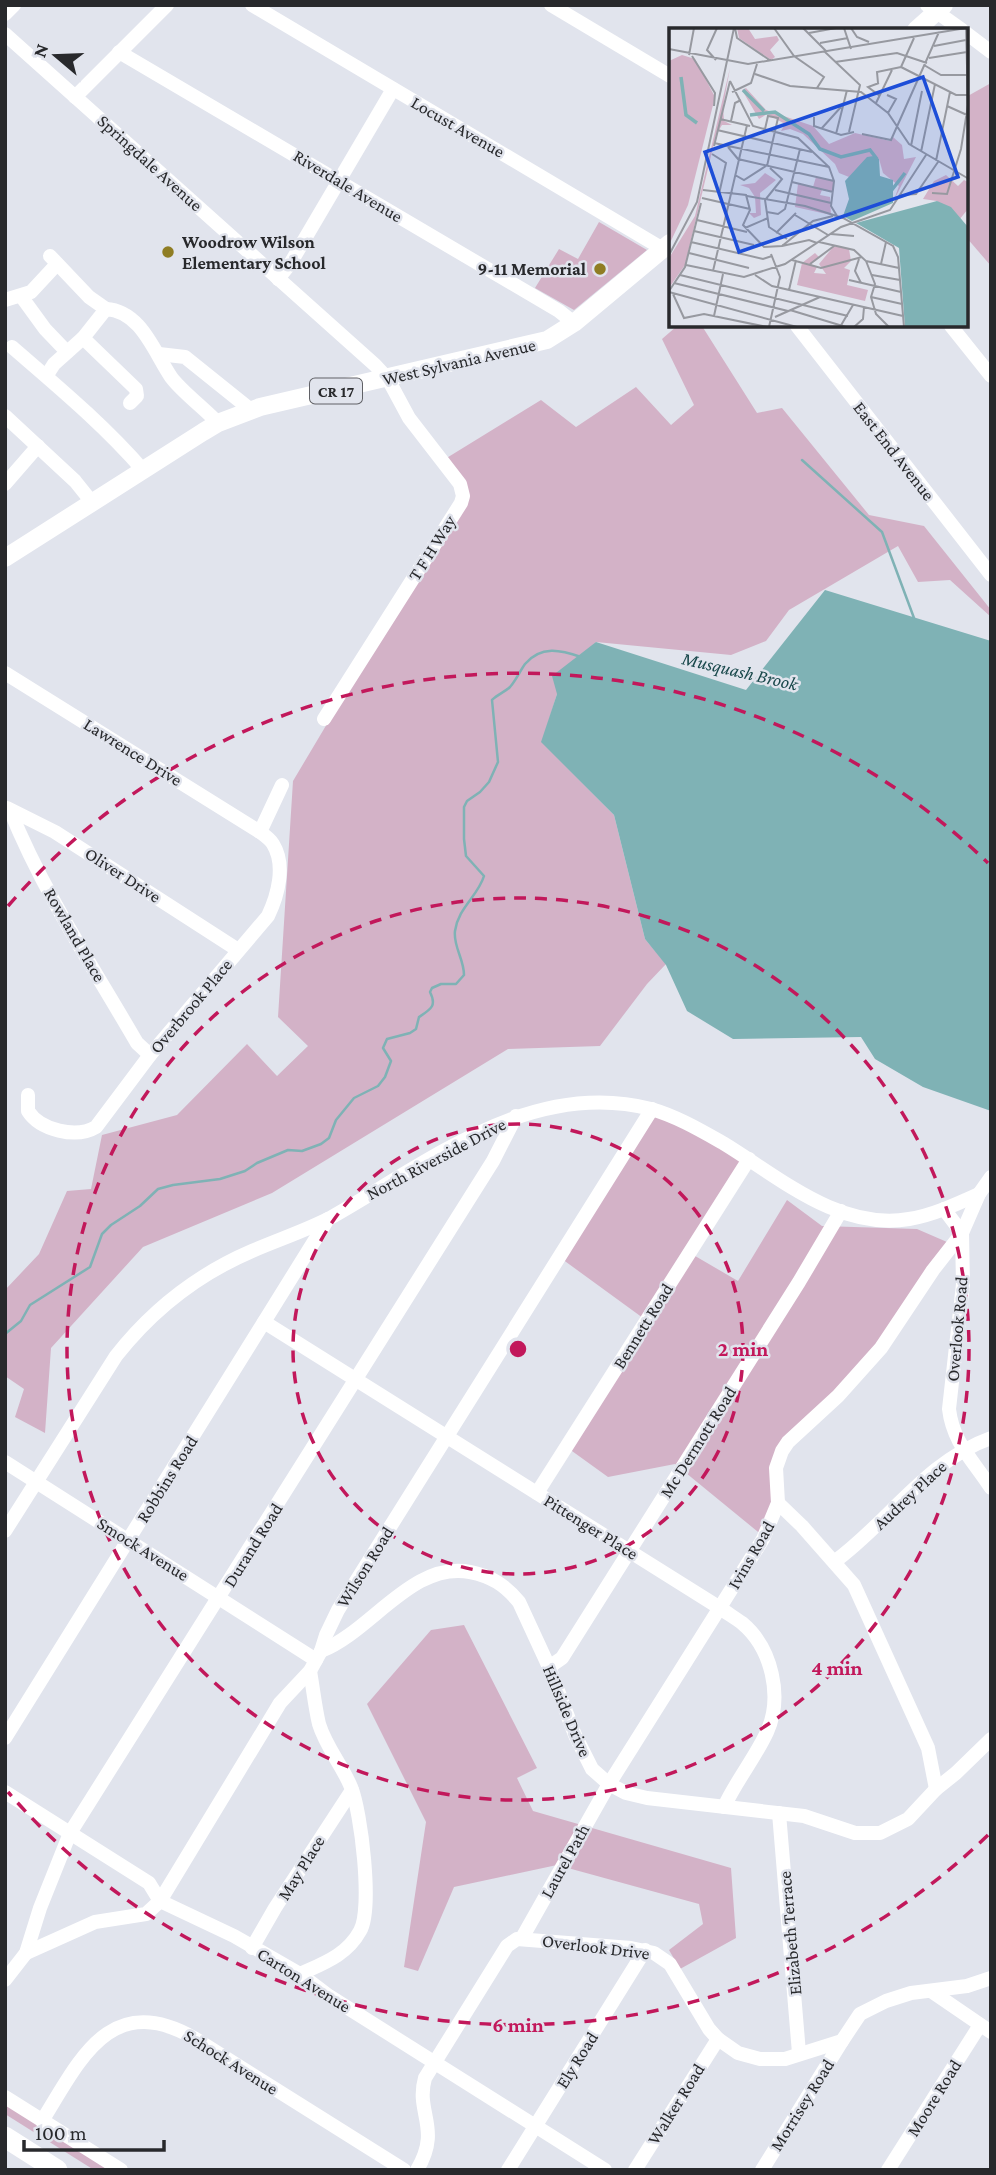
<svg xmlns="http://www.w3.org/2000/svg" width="996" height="2175" font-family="'Crimson Pro',serif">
	<rect width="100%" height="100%" fill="#e1e4ed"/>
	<g fill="#d3b2c7">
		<polygon points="991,83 991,266 966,237 966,97"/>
		<polygon points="599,222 647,250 574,310 535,288 559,249 578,259"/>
		<polygon points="677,326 702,326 757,413 782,408 869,515 924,526 991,610 991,617 950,580 918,582 898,546 789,610 766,641 731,655 596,642 557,694 542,742 614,815 645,939 666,964 647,984 600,1046 508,1049 272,1193 143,1247 51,1348 45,1433 15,1417 24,1389 5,1376 5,1290 39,1254 67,1191 91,1189 102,1135 177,1115 247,1044 277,1076 308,1046 278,1017 293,781 346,692 469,494 445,459 541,400 576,427 636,387 671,425 694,405 662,339"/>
		<polygon points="654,1109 748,1158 690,1253 738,1281 787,1200 822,1226 917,1229 947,1242 870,1363 786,1439 763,1536 675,1464 608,1477 565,1446 643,1318 562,1259"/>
		<polygon points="464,1625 537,1768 517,1778 533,1811 731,1868 736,1938 680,1969 669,1950 703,1924 699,1904 557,1865 454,1887 418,1971 404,1967 426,1822 367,1704 431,1630"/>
		<polygon points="5,2098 118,2170 94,2170 5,2114"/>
	</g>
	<polygon fill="#7fb2b5" points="825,590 991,641 991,1111 923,1087 875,1059 861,1037 733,1039 687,1011 666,965 645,939 614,815 541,742 557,694 552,676 596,642 746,690"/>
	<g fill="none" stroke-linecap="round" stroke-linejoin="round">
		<g stroke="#7fb2b5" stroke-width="2.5">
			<polyline points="802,460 882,532 914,618"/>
			<path d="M5 1334 21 1321 30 1305 90 1267 102 1234 111 1225 140 1206 158 1189 173 1185 220 1179 245 1171 257 1163 288 1150 302 1151 321 1144 329 1138 336 1120 354 1098 378 1086 385 1077 391 1061 383 1048 387 1039 410 1033 416 1029 419 1017C431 1009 437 1006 430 992L432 988 441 984H456L464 975C464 959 453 946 455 931 458 908 478 896 484 876L466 856 464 839V807L467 801 480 792 489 782 498 762 492 700C498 694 505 692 510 687 516 680 520 671 525 664 541 645 561 650 581 657"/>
		</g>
		<g stroke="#fff" stroke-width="14">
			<polyline points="252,5 663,249"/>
			<polyline points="551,5 670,76"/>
			<polyline points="927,5 962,30"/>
			<polyline points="5,14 14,5"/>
			<polyline points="966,33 991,52"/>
			<polyline points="5,34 375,365 388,379 409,418 460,484 463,496 461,503 324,719"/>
			<polyline points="119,52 559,311 574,323"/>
			<polyline points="75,97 167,5"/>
			<polyline points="50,256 89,297 106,309"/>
			<polyline points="278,279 290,264 393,89"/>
			<polyline points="21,296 45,329 67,352"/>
			<polyline points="5,300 31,292 57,264"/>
			<polyline points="797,326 991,575"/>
			<polyline points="951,326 991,376"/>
			<polyline points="83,338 136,389 137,396 130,403"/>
			<path d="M12 347C57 386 103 424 143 470"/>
			<polyline points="159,354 185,357 251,410"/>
			<path d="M47 375 54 364 83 338 106 309C141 311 154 352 171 377 180 390 206 410 218 423"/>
			<polyline points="5,416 75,481 91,501"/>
			<polyline points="5,484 38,446"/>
			<path d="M5 673 260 832C264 835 270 839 273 844 286 865 278 895 268 916L150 1055 96 1127C76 1139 40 1130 28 1111V1095"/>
			<polyline points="7,808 55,832 238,950"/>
			<path d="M10 810C43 892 93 967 137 1043L150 1055"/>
			<polyline points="260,832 282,785"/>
			<path d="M944 1209 962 1233 963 1284 949 1409C953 1443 973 1460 991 1488"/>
			<path d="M264 1322 720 1608C727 1613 735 1618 742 1623 772 1648 783 1697 767 1732 755 1758 736 1781 724 1807"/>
			<polyline points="5,1462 316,1660"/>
			<polyline points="537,1493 749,1159"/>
			<polyline points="778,1503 802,1526 854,1585 928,1748 936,1789"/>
			<path d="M5 1531 116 1356C153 1309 196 1275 252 1251 277 1240 305 1231 330 1218 428 1163 531 1078 651 1109 676 1116 700 1130 723 1143 779 1177 839 1231 909 1219 933 1215 957 1204 979 1194"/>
			<path d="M834 1562C888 1523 926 1461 991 1438"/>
			<path d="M321 1651C372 1631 412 1561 470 1572 491 1576 505 1585 519 1602L549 1667 575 1735 592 1769 609 1784 626 1793 647 1798 804 1816 855 1833H880L908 1819 936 1789 956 1773 991 1739"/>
			<polyline points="549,1667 562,1658 799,1282 841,1211"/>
			<polyline points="5,1738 328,1219"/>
			<polyline points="5,1792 149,1883 160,1901 234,1936 300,1974 329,1996 605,2170"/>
			<polyline points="779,1813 799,2053"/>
			<polyline points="522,1938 609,1784 763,1539 778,1503 776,1468 782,1451 788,1442 838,1396 881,1348 933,1270 962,1233 979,1194 991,1177"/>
			<polyline points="252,1948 275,1908 352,1790"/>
			<polyline points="26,1953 95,1922 146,1914 160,1901 280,1703 310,1671 321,1651 326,1635 338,1610 652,1109"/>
			<path d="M300 1974C324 1963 347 1955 360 1931 373 1909 361 1811 351 1787 342 1765 326 1747 319 1724 315 1707 313 1688 310 1671"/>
			<polyline points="5,1980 26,1953 40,1908 70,1833 493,1161 516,1116"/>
			<polyline points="931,1991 991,2032"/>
			<polyline points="5,2097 121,2170"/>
			<path d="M42 2121C80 2060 110 1990 194 2038L404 2170"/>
			<path d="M417 2170C442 2128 415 2113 425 2078L507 1946 517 1939 631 1948 654 1953 670 1964 709 2029 718 2039 738 2053 760 2059H785L842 2041 860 2014 886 2001 911 1993 967 1986 991 1978"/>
			<polyline points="508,2170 645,1950"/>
			<polyline points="635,2170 718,2039"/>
			<polyline points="762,2170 842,2041"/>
			<polyline points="888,2170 980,2025"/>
		</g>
		<g stroke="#fff" stroke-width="18">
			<polyline points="916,30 944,5"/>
			<polyline points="5,558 203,432 218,423 260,407 547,340 574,323 670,243"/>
		</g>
		<polyline stroke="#fff" stroke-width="21" points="5,2137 57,2170"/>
	</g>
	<g fill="none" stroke="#c2185b" stroke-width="3.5" stroke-dasharray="12 9">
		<circle cx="518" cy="1349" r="225"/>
		<circle cx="518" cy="1349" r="451"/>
		<path d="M988 1835A676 676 0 0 1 8 1792M8 906A676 676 0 0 1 988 863"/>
	</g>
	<g fill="#8f7d23" stroke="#e1e4ed" stroke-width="2.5">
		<circle cx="168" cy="252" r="7"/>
		<circle cx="600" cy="269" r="7"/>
	</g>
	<g text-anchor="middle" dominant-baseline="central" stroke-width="5" stroke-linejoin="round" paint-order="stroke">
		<rect fill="#e1e4ed" stroke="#606166" stroke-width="2" x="310" y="378.5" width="52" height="25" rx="5"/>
		<g font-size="16" font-weight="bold" fill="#28292c">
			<text x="336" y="391">CR 17</text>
		</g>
		<g font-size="18" fill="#28292c" stroke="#e1e4ed">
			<text transform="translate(458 127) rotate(30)">Locust Avenue</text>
			<text transform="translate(150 163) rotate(42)">Springdale Avenue</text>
			<text transform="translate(348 186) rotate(31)">Riverdale Avenue</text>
			<text transform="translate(459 362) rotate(-13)">West Sylvania Avenue</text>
			<text transform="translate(894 451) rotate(52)">East End Avenue</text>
			<text transform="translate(432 548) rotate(-58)">T F H Way</text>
			<text transform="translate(133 752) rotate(32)">Lawrence Drive</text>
			<text transform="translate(123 875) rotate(33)">Oliver Drive</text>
			<text transform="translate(75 935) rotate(60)">Rowland Place</text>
			<text transform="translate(191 1006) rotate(-50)">Overbrook Place</text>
			<text transform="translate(436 1159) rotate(-28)">North Riverside Drive</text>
			<text transform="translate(643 1326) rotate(-58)">Bennett Road</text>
			<text transform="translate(957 1329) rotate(-85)">Overlook Road</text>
			<text transform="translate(698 1442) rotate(-58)">Mc Dermott Road</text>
			<text transform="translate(167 1479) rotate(-58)">Robbins Road</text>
			<text transform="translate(910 1495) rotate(-43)">Audrey Place</text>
			<text transform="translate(591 1527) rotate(32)">Pittenger Place</text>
			<text transform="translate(253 1545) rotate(-58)">Durand Road</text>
			<text transform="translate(143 1549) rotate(32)">Smock Avenue</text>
			<text transform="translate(751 1555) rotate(-60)">Ivins Road</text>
			<text transform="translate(365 1567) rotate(-58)">Wilson Road</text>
			<text transform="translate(567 1711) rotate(67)">Hillside Drive</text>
			<text transform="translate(565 1861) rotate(-61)">Laurel Path</text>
			<text transform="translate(301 1868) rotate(-58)">May Place</text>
			<text transform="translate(790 1933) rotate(-95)">Elizabeth Terrace</text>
			<text transform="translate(596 1947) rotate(7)">Overlook Drive</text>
			<text transform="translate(304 1980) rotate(32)">Carton Avenue</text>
			<text transform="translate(577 2060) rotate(-58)">Ely Road</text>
			<text transform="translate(231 2062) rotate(32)">Schock Avenue</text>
			<text transform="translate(934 2098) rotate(-58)">Moore Road</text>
			<text transform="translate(676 2104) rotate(-58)">Walker Road</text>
			<text transform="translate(802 2105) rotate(-58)">Morrisey Road</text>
		</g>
		<g font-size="18" font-weight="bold" fill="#28292c" stroke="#e1e4ed" text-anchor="start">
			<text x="182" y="242">Woodrow Wilson<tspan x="182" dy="21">Elementary School</tspan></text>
			<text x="586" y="269" text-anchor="end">9-11 Memorial</text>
		</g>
		<g font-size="19" font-style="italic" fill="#19484b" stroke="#e1e4ed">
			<text transform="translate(740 671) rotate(13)">Musquash Brook</text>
		</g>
	</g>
	<g transform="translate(669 28)">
		<rect width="299" height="299" fill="#e1e4ed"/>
		<path d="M68 0H79L86 11 108 8 110 12 101 22 106 29 102 32 70 10ZM13 27 26 31 46 69 19 177 0 217V33ZM61 40 54 79 55 93 63 97H53L47 107 16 237 0 260V230L26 188ZM77 60 97 82 144 98 160 116 186 105 221 113 224 109 233 117 235 131 247 129 225 172 230 158 214 145 210 131 180 149 170 145 166 136 134 106 121 101 112 103 116 96 98 86 90 91 73 62ZM96 145 107 152 91 165 92 187 85 190 80 185H87L86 169 80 160 71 157 86 155ZM277 147 289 158 295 152 299 154V181L290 192 268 173 254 171 265 153ZM147 149 165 153 164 164 153 162 151 167 161 169 162 187 126 179 129 156 144 159ZM165 218 180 221 182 233 175 240 181 242 178 257 199 262 196 273 128 257 133 235 146 225 150 229 142 236 148 239 145 245 157 246 150 236Z" fill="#d3b2c7"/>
		<path d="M205 128 210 131 211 148 224 152V175L183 193 174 188 180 171 176 153 198 129ZM268 173 282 179 299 199V299H236L230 220 187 195Z" fill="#7fb2b5"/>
		<path fill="none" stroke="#7fb2b5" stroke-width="3.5" d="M12 49 17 87 28 95M74 62 95 83M81 87 106 84 140 106 151 121 172 129 201 122 208 131M222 163 236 145"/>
		<path fill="none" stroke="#9799a0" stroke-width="2" d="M66 0 68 10 102 33M105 0 125 28 155 49 148 60M134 0 157 23M175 0 182 21M182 0 188 9 200 14M140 5 167 0M151 15 179 10M265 18 297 12M0 21 79 36 297 0M156 24 191 57 180 104M20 27 25 0M23 28 46 65 45 78M260 30 298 24M47 32 38 22 48 0M166 34 228 25 258 35M255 37 272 47H300M232 39 287 67H299M232 39 245 10M86 46 121 58 192 64 219 85 240 116 300 151M61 53 84 98 129 110 160 139 165 153 162 178 168 188M209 55 208 44 232 39M210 55 199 59 211 68M63 64 82 55 88 36M218 67 227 71 219 85M207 75 223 42M278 78 298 87M145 89V98L172 107 185 104M51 91 81 98M62 93 66 75 72 72M153 100 172 79M96 101 99 88 109 90 98 138M48 102 143 124M167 106 178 62M193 106 222 112 270 4M45 115 160 139M45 118 61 53M242 118 253 63M59 119 69 131 165 153M252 124 266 56M43 126 57 135 50 166M267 133 281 64M101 140 113 151 96 172 100 199 118 211M66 147 75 152 97 138M123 154 164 164M34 162 77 167 81 182 74 197 95 219 113 218 144 193 164 188M106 162 162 175M263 165 278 166 292 121 299 77 297 0M232 167 247 166 269 134M78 168 136 178 174 190 224 218 229 229 235 299M33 170 81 181M98 184 109 186 116 181 131 121M126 187 159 207M28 192 78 204M76 200 99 190M25 203 85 217M107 205 127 185M162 206 185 208M22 214 94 231 103 228M150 214 185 222 197 233 206 256 202 269 207 286 220 299M113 218 140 212 148 215M20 225 80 240M0 227 28 174 65 0M190 231 186 243 192 255M123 232 152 240 193 229M197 233 230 240M141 236 165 218M212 236 217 214M17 237 75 249 116 236 172 199 221 182 257 127M44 243 78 97M11 247 179 288M86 247 103 258 234 288M203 247 231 252M180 252 232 264M5 255 119 283M120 262 127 232M0 263 16 239 32 175M0 264 128 299M4 266 15 290 35 286 98 299M202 269 233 276M121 282 177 299M45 288 54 246M106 289 151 269M100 299 111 249 102 226M171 299 184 277M185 299 194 291 195 279"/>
		<path fill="#1d4ed8" fill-opacity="0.15" stroke="#1d4ed8" stroke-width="3.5" d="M254 49 289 149 70 224 36 124Z"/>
		<rect width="299" height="299" fill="none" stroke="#28292c" stroke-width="3.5"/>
	</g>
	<circle cx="518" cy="1349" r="10" fill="#c2185b" stroke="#e1e4ed" stroke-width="3.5"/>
	<g font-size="21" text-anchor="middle" font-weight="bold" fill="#c2185b" stroke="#e1e4ed" stroke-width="5" stroke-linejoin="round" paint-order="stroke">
		<text x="743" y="1356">2 min</text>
		<text x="837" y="1675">4 min</text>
		<text x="518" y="2032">6 min</text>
	</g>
	<rect width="996" height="2175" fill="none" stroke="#28292c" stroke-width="14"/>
	<g transform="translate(56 56) rotate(289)" stroke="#e1e4ed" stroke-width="5" paint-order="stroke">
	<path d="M0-5L12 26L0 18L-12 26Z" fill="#28292c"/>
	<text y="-10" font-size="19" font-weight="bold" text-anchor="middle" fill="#28292c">N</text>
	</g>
	<path d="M24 2140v10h140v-10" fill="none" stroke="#28292c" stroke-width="3.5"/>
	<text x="35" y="2140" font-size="21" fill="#28292c" stroke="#e1e4ed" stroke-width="5" paint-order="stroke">100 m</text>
</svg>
